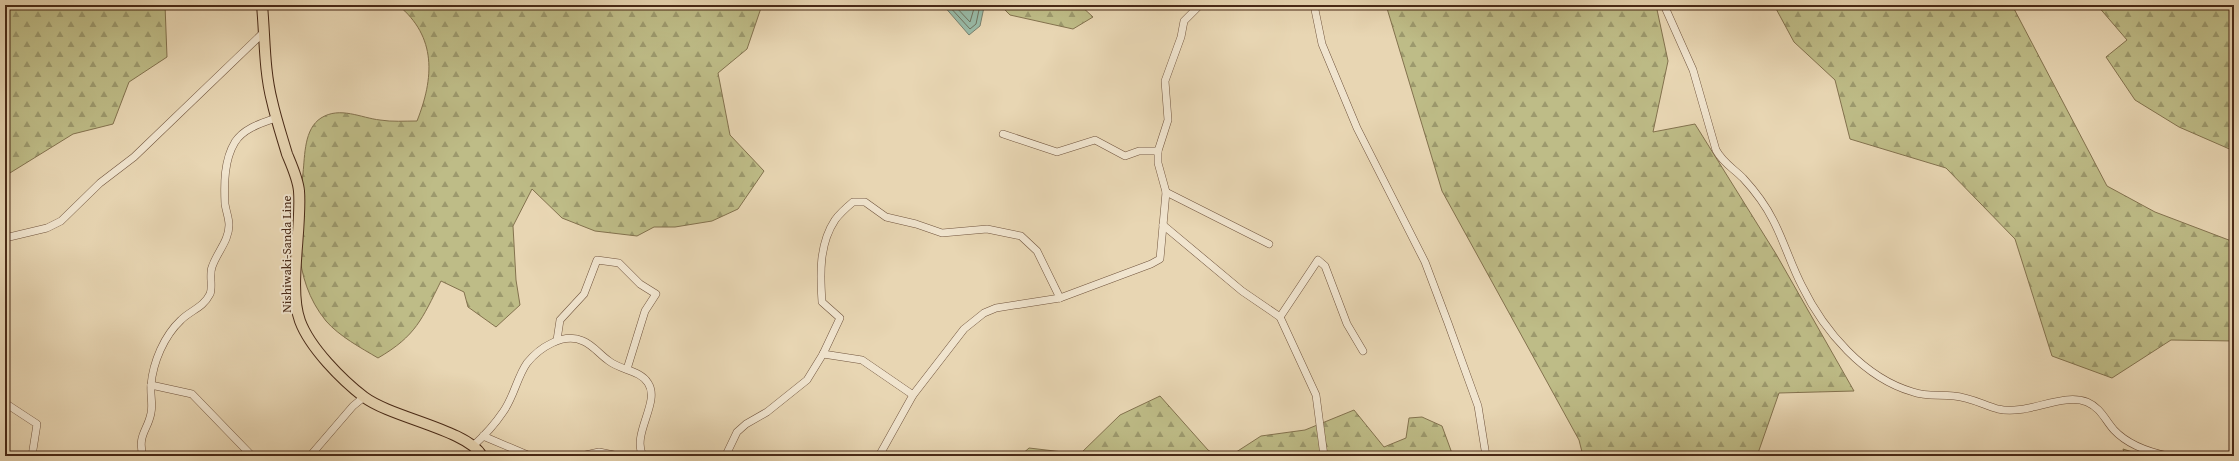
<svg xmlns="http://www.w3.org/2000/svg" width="2239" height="461" font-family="'Gentium Book Plus',serif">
	<defs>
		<pattern id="forest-firs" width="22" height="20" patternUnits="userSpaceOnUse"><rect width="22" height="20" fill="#bebc87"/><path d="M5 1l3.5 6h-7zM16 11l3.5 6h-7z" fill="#9c996d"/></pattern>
	</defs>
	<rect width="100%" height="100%" fill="#e8d6b3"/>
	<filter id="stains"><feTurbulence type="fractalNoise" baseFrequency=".005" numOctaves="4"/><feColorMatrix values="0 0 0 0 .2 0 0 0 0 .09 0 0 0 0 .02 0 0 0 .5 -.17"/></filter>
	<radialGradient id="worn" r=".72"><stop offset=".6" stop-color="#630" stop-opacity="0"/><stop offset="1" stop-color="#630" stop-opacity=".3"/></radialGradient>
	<g fill="url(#forest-firs)" stroke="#83724e">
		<polygon points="5,5 165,5 167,57 129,82 113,124 73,134 5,176"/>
		<path d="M398 5H762L747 49 718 73 730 135 764 171 738 209 712 221 675 227H654L637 236 595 231 562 218 532 189 513 226 516 280 520 305 496 327 468 307 464 292 441 281C422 319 416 336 378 358 361 348 339 336 326 321 291 278 297 224 303 173 305 155 304 129 321 118 340 106 361 118 380 120 392 122 405 121 417 121 434 78 437 37 398 5Z"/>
		<polygon points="1000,5 1080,5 1093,17 1073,29 1010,15"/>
		<polygon points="1386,5 1656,5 1668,61 1653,132 1695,124 1776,254 1854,391 1779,393 1757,456 1583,456 1579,440 1442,191"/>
		<polygon points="1774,5 2012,5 2107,186 2155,212 2234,242 2234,341 2171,340 2112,378 2052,356 2015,239 1946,168 1850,139 1835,80 1794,42"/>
		<polygon points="2097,5 2234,5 2234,151 2179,127 2135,100 2106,57 2127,40"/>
		<polygon points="1160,396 1208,450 1217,456 1020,456 1029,448 1080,454 1120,415"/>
		<polygon points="1354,410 1384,447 1406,438 1409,418 1422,417 1442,426 1453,456 1230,456 1261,436 1305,430"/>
		<polygon points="2123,449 2145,456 2125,456"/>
	</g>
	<polygon fill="#98baa7" stroke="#78806d" points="943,5 983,5 984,7 980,26 969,35"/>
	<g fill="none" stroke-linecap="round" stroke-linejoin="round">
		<g stroke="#70725e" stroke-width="1">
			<polyline points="948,5 970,29 976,24 980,5"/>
			<polyline points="954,5 970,22 975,5"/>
		</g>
		<g stroke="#70543d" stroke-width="8">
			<g id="street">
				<polyline points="1314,5 1322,44 1357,128 1425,262 1448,323 1478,406 1486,456"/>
				<path d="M1664 5 1693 70 1716 150C1723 163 1733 168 1743 178 1754 190 1766 206 1773 220 1784 241 1791 265 1802 286 1824 331 1864 378 1913 392 1927 397 1940 394 1954 396 1969 397 1984 405 1998 409 2027 416 2062 392 2087 402 2101 408 2105 420 2114 430 2128 445 2149 452 2168 456"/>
				<polyline points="1003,134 1057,152 1095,140 1125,156 1139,151 1158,151"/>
				<polyline points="1166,192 1269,244"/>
				<polyline points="1163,225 1242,291 1280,317 1316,395 1324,456"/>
				<polyline points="5,238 47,228 61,221 100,183 134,157 264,32"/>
				<polyline points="1280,317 1318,260 1325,266 1347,324 1363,351"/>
				<polyline points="557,340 560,320 584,294 597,260 619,263 640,284 656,294 645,311 627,369"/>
				<polyline points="823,354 862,360 913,395"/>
				<polyline points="151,385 192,394 252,456"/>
				<polyline points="5,403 37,424 32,456"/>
				<polyline points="483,436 530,456"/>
				<path d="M473 446C484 436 495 424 503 412 514 397 517 377 527 363 539 348 563 332 583 341 593 345 600 355 609 361 620 370 640 370 648 383 661 402 631 434 643 456"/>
				<path d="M726 455 737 432 746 424 767 412 807 380 823 354 840 318 822 302C820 274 819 244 835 220 840 213 847 207 853 202H865L886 217 916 224 942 233 987 229 1021 236 1037 251 1060 298"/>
				<path d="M143 456C137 435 148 430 151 413 153 404 150 394 151 385 153 362 164 336 181 320 191 310 203 308 210 294 213 287 209 275 212 267 217 252 229 241 229 225 229 218 226 211 225 204 224 184 224 160 235 142 244 128 262 123 276 118"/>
				<polyline points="310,456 353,406 364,397"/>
				<polyline points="581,456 599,452 619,456"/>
				<polyline points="717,456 730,456"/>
				<polyline points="879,456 913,395 964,329 984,313 996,308 1060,298 1151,264 1160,259 1166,192 1158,163 1158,151 1168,120 1165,81 1181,37 1184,21 1200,5"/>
			</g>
		</g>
		<g stroke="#482916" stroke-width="12">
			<path id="primary" d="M262 5C265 37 264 70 272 101 276 119 282 137 287 154 292 166 298 179 299 191 302 228 288 289 300 321 310 348 342 380 364 397 392 418 468 430 482 456"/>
		</g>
		<use href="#street" stroke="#f0e4ce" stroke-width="7"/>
		<use href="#primary" stroke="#e8d6b3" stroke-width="10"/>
	</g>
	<g text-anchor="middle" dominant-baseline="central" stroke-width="4" stroke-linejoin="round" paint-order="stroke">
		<g font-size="13" fill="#482916" stroke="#f0e4ce">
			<text transform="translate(286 254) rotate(-90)">Nishiwaki-Sanda Line</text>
		</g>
	</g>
	<rect width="2239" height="461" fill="none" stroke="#e8d6b3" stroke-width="20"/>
	<rect x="6" y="6" width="2227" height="449" fill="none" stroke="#482916" stroke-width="2"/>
	<rect x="10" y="10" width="2219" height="441" fill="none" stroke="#482916"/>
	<rect width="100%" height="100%" filter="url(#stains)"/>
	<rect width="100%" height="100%" fill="url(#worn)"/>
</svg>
